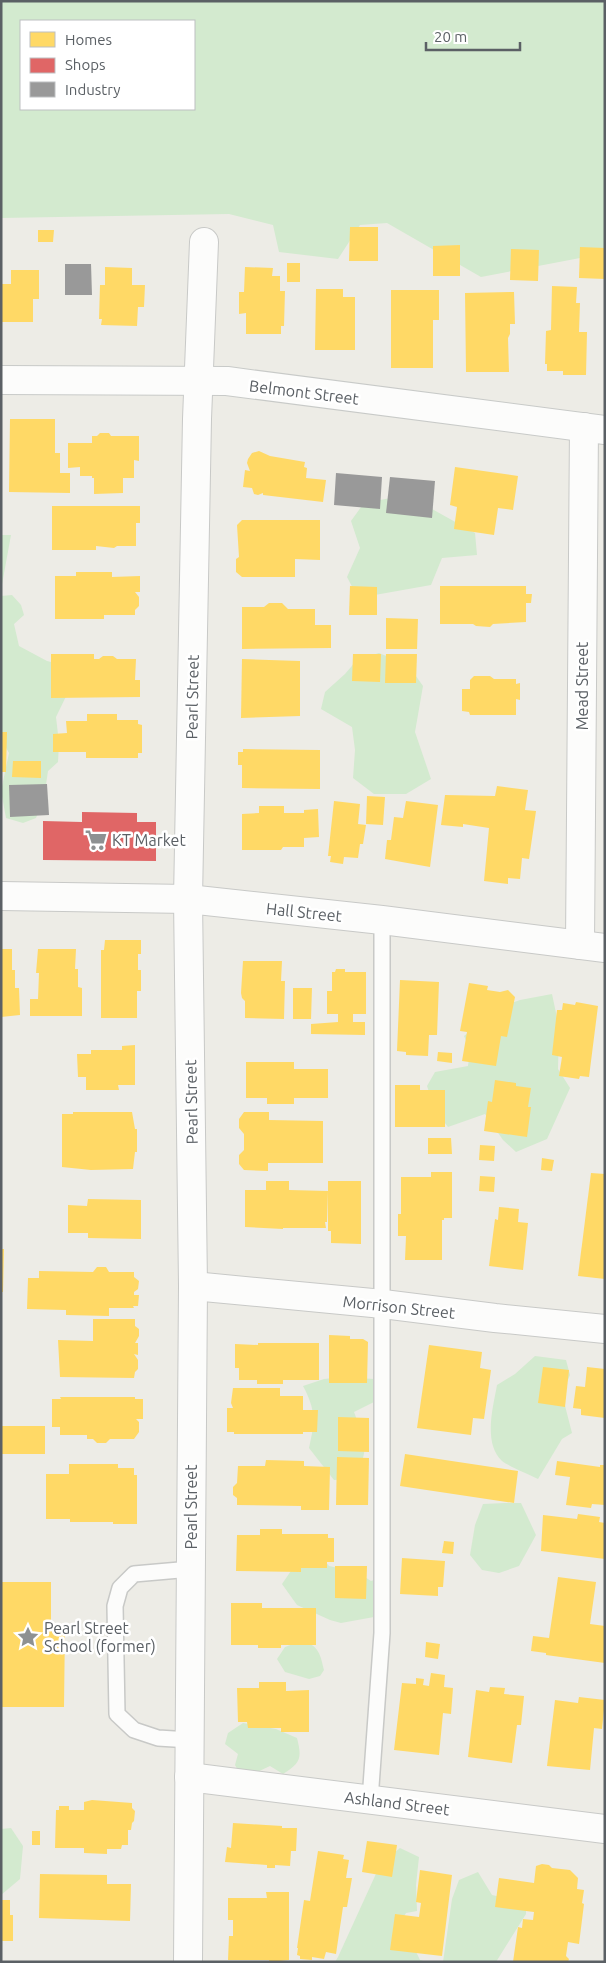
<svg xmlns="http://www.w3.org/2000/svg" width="606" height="1963" font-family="Ubuntu,sans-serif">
	<rect width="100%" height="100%" fill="#edece6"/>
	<g fill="#d3eacf" fill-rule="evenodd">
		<path d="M1 1H605V259L601 254 481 277 387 223 360 225 338 259 279 252 273 225 229 214 1 218ZM21 21H194V109H21Z"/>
		<polygon points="407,495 475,533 477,555 442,558 431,585 358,598 347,577 360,548 351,521 364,503"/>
		<polygon points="1,535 11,535 1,590"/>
		<polygon points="12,595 21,605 24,615 14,624 19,646 47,661 68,666 72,684 56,717 59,743 58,762 48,771 44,798 36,818 23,823 6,818 1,791 9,753 1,738 1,596"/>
		<polygon points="379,653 408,665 423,686 415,732 431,779 406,794 374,794 353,778 355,750 352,727 321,709 325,692 345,674 357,660"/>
		<polygon points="552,994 559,1027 558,1069 570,1088 547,1139 516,1152 503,1140 485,1114 448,1127 435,1110 427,1086 435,1072 468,1066 470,1049 464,1036 500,1007 520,1000"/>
		<path d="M535 1356 566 1360 570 1375 562 1394 572 1433 562 1439 538 1479C528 1474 510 1467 502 1461 483 1443 493 1408 497 1385L515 1374Z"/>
		<path d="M343 1377 374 1379 378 1385 374 1402 354 1412C365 1441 372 1452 351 1479L334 1480 309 1448C315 1422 316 1410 303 1386L324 1379Z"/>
		<polygon points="505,1503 521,1503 536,1535 519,1566 499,1573 482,1570 470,1555 475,1525 483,1504"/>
		<polygon points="319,1554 329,1566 357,1572 371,1581 380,1578 374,1617 341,1623 330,1620 297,1605 282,1584 293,1568"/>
		<path d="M304 1640C319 1648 320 1653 324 1670L320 1676 309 1679 285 1672 277 1659 285 1647Z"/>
		<path d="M243 1723 276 1729 297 1738C302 1758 301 1763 283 1774L270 1766 251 1775 241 1776 235 1765 238 1754 225 1744 228 1733Z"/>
		<polygon points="11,1828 23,1846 20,1879 1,1895 1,1829"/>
		<polygon points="400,1848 419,1857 416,1885 417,1911 406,1913 401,1921 420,1960 427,1962 335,1962 338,1957 380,1865"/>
		<polygon points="478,1872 492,1895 501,1897 526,1895 526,1914 496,1962 443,1962 452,1899 459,1880"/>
	</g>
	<g fill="#ffd966">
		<polygon points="350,227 378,227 378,261 349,261"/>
		<polygon points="38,230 54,230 53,242 38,242"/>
		<polygon points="460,245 460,276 433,276 433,246"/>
		<polygon points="580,247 605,248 605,279 579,278"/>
		<polygon points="511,249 539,250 538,281 510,280"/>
		<rect x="287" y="263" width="13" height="19"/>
		<polygon points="105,267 132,268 132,285 145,285 144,307 138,307 137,326 101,325 102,319 99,319 100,285 105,285"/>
		<polygon points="245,267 273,268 272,276 280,276 280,291 285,291 284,326 281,326 281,334 246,334 246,313 239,314 239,292 244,292"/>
		<polygon points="11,270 39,270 39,299 33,299 33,322 1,322 1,284 11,284"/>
		<polygon points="552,286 577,287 576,303 580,303 579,332 587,332 586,375 563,375 563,371 547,371 547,364 545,364 546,331 551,330"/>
		<polygon points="316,289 343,289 343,297 355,297 355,350 315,350"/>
		<polygon points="391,290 439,290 439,320 433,320 433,368 391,368"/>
		<polygon points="514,292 515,324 510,324 510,334 508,338 509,372 466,372 465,293"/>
		<polygon points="10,419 55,419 55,453 60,453 60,473 70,473 70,493 9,492"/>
		<polygon points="100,433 109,433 111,436 139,436 139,461 134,460 134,478 123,478 123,493 94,494 94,478 92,478 92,476 80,476 80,467 68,468 68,443 92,443 92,436 97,436"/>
		<polygon points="259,451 270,456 305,462 304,467 307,468 306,478 326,480 323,502 263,495 263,493 258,495 254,494 252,488 243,487 245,470 250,471 247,463 248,459 252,453"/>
		<polygon points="455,467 518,476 513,510 498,508 494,535 454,529 457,507 450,505"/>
		<polygon points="52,506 140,506 140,523 136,523 136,546 117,546 114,548 96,546 96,550 52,550"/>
		<polygon points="242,520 320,520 320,560 295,559 295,577 242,577 236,572 236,559 239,557 237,525"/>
		<polygon points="76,572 112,572 112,577 140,576 140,592 135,592 139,597 139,606 135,610 135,615 104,615 104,619 55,619 55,576 76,576"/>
		<polygon points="350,586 377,587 377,615 349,615"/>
		<polygon points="440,586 526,586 526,594 532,594 531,603 526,603 526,622 493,624 490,627 476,626 473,624 440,624"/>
		<polygon points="269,603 282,603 288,609 315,609 315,625 331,625 331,648 242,649 242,607 264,607"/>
		<polygon points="386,618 418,619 417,649 386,649"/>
		<polygon points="51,654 94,654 94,659 99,659 103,656 113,656 117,659 136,659 135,680 140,680 140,697 51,698"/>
		<polygon points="353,654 381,654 380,682 352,681"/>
		<polygon points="386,654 417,654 416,683 385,683"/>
		<polygon points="242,659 300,661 300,716 241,718"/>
		<polygon points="474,676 490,676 494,679 516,679 516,684 520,683 520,700 516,699 516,715 470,715 469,712 462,711 462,689 470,689 470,680"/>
		<polygon points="87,714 117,714 117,720 138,720 138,724 142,725 142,753 138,753 138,758 86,758 86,752 53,752 53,734 67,733 66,721 87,721"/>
		<polygon points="1,732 7,732 6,772 1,772"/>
		<polygon points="243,749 320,750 320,789 242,788 242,765 238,765 238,752 243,752"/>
		<polygon points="13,761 41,761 41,778 12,777"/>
		<polygon points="497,786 528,790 525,810 536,811 529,859 522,858 520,879 508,878 508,884 484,881 489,828 463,824 463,827 441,825 445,795 495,796"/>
		<polygon points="367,796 385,797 383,825 366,824"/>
		<polygon points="334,801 360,804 358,824 366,825 363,844 360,844 358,858 344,857 343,864 330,862 331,856 328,856"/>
		<polygon points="406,801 438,805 430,867 385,859 387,840 391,840 394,817 403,818"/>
		<polygon points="259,806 284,806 284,813 304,813 304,810 318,809 319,837 304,838 304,847 283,847 281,850 242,850 242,814 259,813"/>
		<polygon points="105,940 141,940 141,954 138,954 138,970 141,970 141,991 137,991 137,1018 101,1018 101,950 104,950"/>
		<polygon points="1,949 12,949 12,970 15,970 15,988 19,988 20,1015 1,1017"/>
		<polygon points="38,949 76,949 75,969 78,969 78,987 82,988 82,1016 30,1016 30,999 38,999 39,973 36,973"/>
		<polygon points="243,961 282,961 281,981 285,981 284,1019 245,1018 245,1001 242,998 241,993"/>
		<polygon points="336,969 345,969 345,972 366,972 366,1014 353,1014 353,1022 365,1022 365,1035 311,1034 311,1024 338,1022 338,1014 327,1014 327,991 332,991 332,972 335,972"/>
		<polygon points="400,980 439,982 437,1035 429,1035 428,1056 406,1055 406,1052 397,1051"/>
		<polygon points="469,983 488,986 487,990 500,992 508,990 515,997 507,1037 501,1036 496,1066 462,1061 467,1032 460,1031"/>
		<polygon points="293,988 312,988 311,1019 293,1019"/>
		<polygon points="576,1002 598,1006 589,1077 580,1076 579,1079 559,1076 562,1057 552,1055 557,1010 562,1010 563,1003 575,1005"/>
		<polygon points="135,1045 135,1085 118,1085 119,1090 86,1090 86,1077 78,1077 77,1054 91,1054 91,1050 122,1050 122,1046"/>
		<polygon points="438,1052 452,1053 452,1063 437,1061"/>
		<polygon points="246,1062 294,1062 294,1069 328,1069 328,1098 294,1098 294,1104 267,1104 267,1098 246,1098"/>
		<polygon points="495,1080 516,1083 516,1086 531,1088 528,1107 531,1107 527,1137 484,1131 488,1101 492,1102"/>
		<polygon points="395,1085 420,1085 420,1090 445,1090 445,1127 395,1127"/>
		<polygon points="73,1112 132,1112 135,1129 137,1129 137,1152 135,1152 133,1169 91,1170 62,1167 62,1114 73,1114"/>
		<polygon points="244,1112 269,1112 269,1120 323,1121 323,1163 268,1163 268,1171 244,1170 239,1164 239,1155 244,1150 244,1134 239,1128 239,1119"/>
		<polygon points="428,1138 451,1138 452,1154 428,1154"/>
		<polygon points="480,1145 495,1146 494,1161 479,1160"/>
		<polygon points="542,1158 554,1160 552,1171 541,1170"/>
		<polygon points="431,1172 452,1172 452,1218 444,1218 444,1220 442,1220 442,1260 405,1260 406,1236 398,1236 398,1214 401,1214 401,1177 431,1177"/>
		<polygon points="591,1173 605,1174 605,1279 578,1276"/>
		<polygon points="480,1176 495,1177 494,1192 479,1191"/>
		<polygon points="266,1181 289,1181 289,1190 328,1191 327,1222 325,1222 326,1228 283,1228 283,1229 245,1227 245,1190 266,1190"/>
		<polygon points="328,1181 361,1181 361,1244 331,1243 331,1231 328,1231"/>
		<polygon points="88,1199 141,1200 141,1239 88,1238 88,1233 68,1233 68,1205 87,1206"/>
		<polygon points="499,1207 519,1209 518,1222 528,1223 523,1270 489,1266 495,1219 498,1220"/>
		<polygon points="1,1249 4,1249 3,1292 1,1292"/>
		<polygon points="97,1267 106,1267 109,1272 134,1272 134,1277 139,1281 138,1289 134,1292 134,1295 139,1295 138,1306 133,1306 134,1308 109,1308 109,1316 66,1315 66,1310 27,1309 28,1278 39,1278 39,1271 93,1272"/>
		<polygon points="93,1319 135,1319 135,1326 139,1329 139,1336 135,1343 138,1343 138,1355 134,1354 138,1360 138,1369 135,1372 134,1378 60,1377 58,1340 93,1341"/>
		<polygon points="329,1335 350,1336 350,1339 363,1339 368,1342 367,1383 329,1383"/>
		<polygon points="258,1343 319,1343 319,1380 283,1380 283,1384 257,1384 257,1380 239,1380 239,1368 235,1368 235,1344 258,1345"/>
		<polygon points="429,1345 482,1352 480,1368 491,1370 484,1419 473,1418 471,1435 417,1428"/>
		<polygon points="543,1367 569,1370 565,1407 538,1403"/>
		<polygon points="587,1367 605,1369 605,1418 581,1415 581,1409 573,1408 576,1386 585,1387"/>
		<polygon points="233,1388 280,1388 280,1396 303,1396 303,1410 318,1410 317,1432 303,1432 303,1434 234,1434 234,1432 227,1432 227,1408 233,1408 231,1403"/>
		<polygon points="60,1397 135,1397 135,1399 143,1399 143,1419 136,1419 139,1422 139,1432 134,1439 110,1439 106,1443 97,1443 93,1439 87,1439 87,1435 60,1435 60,1427 52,1427 52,1399 61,1399"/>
		<polygon points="338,1417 369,1418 369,1452 338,1451"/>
		<rect x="1" y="1426" width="44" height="28"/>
		<polygon points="405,1454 518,1471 514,1503 400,1486"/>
		<polygon points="337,1457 369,1458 368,1505 336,1505"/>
		<polygon points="266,1460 304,1461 304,1466 330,1467 329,1510 301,1510 301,1506 237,1505 237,1498 233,1495 233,1487 237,1483 238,1466 265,1466"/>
		<polygon points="557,1461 600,1467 600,1465 605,1465 605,1505 592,1504 591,1508 566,1505 570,1477 555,1475"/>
		<polygon points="69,1464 118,1464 118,1468 134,1468 134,1475 137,1475 137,1524 113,1524 113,1522 70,1522 70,1519 46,1519 46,1474 69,1474"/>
		<polygon points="578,1514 600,1517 599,1522 605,1523 605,1559 541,1551 543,1515 577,1519"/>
		<polygon points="260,1529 282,1529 282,1534 328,1534 328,1538 334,1538 334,1562 327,1562 327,1568 301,1568 301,1572 236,1571 237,1535 260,1535"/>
		<polygon points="444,1541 454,1542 453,1554 442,1553"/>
		<polygon points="402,1558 445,1561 443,1587 438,1587 438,1596 400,1594"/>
		<polygon points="335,1566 367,1566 366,1599 335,1598"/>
		<polygon points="558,1577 596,1582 590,1624 605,1626 605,1663 546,1655 546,1653 531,1651 533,1636 549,1638"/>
		<polygon points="1,1582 51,1582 51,1625 65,1625 64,1707 1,1707"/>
		<polygon points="231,1603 262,1603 262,1608 316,1608 316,1645 281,1645 281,1648 258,1648 258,1645 231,1645"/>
		<polygon points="426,1642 440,1644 438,1659 425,1657"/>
		<polygon points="431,1673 445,1675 444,1687 453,1688 451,1714 443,1713 439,1755 394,1750 402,1683 416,1684 416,1678 424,1679 423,1685 429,1686"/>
		<polygon points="259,1682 286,1682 286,1691 309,1690 309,1732 281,1732 281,1728 248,1728 247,1722 238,1722 237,1688 259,1688"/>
		<polygon points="490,1687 505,1688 504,1694 524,1696 521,1725 517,1725 512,1763 468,1757 476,1690 489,1692"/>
		<polygon points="579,1697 605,1700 602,1729 594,1728 590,1770 547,1766 555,1700 578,1703"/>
		<polygon points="92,1800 132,1803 132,1808 135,1811 134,1821 132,1823 131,1830 128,1830 128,1845 122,1845 121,1849 107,1849 107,1854 84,1853 84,1848 55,1848 56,1810 59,1810 59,1806 69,1806 69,1810 84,1810 84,1802"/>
		<polygon points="233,1823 282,1826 282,1828 297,1828 296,1851 291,1851 290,1866 275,1865 275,1868 267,1868 267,1865 225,1862 227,1847 231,1848"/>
		<rect x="32" y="1831" width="8" height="14"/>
		<polygon points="367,1841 397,1845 392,1877 362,1872"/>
		<polygon points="318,1851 344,1855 343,1859 349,1860 346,1878 352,1878 347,1907 343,1907 336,1954 326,1952 324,1959 312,1957 312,1960 300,1959 300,1956 297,1955 298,1948 297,1948 304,1900 310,1901"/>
		<polygon points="542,1864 549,1865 552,1868 570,1870 578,1878 577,1889 584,1890 582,1903 584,1904 579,1944 568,1942 566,1956 569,1959 568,1962 513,1962 518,1927 522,1928 523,1919 533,1920 534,1912 495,1907 499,1878 534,1883 536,1866"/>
		<polygon points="420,1870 452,1875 442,1956 390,1950 395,1914 419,1917 421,1903 416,1902"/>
		<polygon points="40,1874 107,1875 107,1884 131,1884 130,1921 39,1918"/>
		<polygon points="266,1892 289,1892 289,1960 269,1962 269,1960 228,1960 229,1936 233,1936 233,1920 228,1920 228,1898 267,1898"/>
		<polygon points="1,1900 10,1900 10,1915 13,1915 13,1941 1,1941"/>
	</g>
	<polygon fill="#e06666" points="82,812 137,813 137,822 156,822 156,861 43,860 43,821 82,822"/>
	<g fill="#999">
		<polygon points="65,264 91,264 92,295 65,295"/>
		<polygon points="336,473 382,477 380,509 334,505"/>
		<polygon points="390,477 435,481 432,518 386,513"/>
		<polygon points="47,784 49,815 10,817 9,785"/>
	</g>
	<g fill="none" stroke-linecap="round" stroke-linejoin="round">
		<g stroke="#c8c9c7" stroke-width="18">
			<g id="lane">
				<polyline points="190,1740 158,1738 134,1730 117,1714 115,1606 120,1588 134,1574 191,1569"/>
				<polyline points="370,1800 382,1633 382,920"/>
			</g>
		</g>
		<g stroke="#c8c9c7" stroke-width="30">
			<g id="street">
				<polyline points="1,896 188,899 382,920 605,948"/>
				<polyline points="580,945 584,427"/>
				<polyline points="193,1286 383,1304 495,1318 605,1329"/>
				<polyline points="189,1777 605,1829"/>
				<polyline points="188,1962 193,1286 188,899 197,419 204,242"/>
			</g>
		</g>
		<g stroke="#c8cac8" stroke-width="30">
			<polyline id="secondary" points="1,380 227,381 605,430"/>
		</g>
		<use href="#lane" stroke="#fcfcfb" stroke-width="15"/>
		<use href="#street" stroke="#fcfcfb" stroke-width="28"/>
		<use href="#secondary" stroke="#fcfcfb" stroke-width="28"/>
	</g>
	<defs>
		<g id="supermarket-bare" transform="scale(1.725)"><path d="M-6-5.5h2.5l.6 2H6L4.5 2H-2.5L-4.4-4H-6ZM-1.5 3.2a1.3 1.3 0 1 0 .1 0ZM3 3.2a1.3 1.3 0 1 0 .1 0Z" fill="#8e9192" stroke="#fff" stroke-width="2.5" paint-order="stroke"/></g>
		<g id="sight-bare" transform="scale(1.725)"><path d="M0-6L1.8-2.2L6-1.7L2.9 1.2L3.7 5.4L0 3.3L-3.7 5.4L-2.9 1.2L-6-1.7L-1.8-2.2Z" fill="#8e9192" stroke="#fff" stroke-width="2.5" paint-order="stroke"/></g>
	</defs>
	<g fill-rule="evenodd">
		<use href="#supermarket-bare" x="96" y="840"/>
		<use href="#sight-bare" x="28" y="1637"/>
	</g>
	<g text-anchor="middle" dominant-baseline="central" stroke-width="5" stroke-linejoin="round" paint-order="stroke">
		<g font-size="16" fill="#5b6065" stroke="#fff">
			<text transform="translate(304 392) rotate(7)">Belmont Street</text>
			<text transform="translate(582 686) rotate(-90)">Mead Street</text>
			<text transform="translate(192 697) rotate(-89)">Pearl Street</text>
			<text transform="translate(304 912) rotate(6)">Hall Street</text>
			<text transform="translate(191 1102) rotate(-91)">Pearl Street</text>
			<text transform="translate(399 1307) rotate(6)">Morrison Street</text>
			<text transform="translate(191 1507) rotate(-90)">Pearl Street</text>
			<text transform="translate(397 1803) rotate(7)">Ashland Street</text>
		</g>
		<g font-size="16" fill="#5b6065" stroke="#fff" text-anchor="start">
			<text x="112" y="840">KT Market</text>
			<text x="44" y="1628">Pearl Street<tspan x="44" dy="18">School (former)</tspan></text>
		</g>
	</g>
	<rect width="606" height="1963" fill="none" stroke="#5b6065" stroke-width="5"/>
	<rect x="20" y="20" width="175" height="90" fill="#ffffff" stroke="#bdbfc1"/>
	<rect x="30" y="32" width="25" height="15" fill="#ffd966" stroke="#bdbfc1"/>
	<text x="65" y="45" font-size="15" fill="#5b6065">Homes</text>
	<rect x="30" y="58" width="25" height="15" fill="#e06666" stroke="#bdbfc1"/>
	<text x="65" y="70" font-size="15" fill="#5b6065">Shops</text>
	<rect x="30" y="82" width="25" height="15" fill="#999999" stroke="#bdbfc1"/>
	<text x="65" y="95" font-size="15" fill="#5b6065">Industry</text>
	<path d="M426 42v8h94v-8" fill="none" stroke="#5b6065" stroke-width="2.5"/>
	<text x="434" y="42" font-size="15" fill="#5b6065" stroke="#ffffff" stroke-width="4" paint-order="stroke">20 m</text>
</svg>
